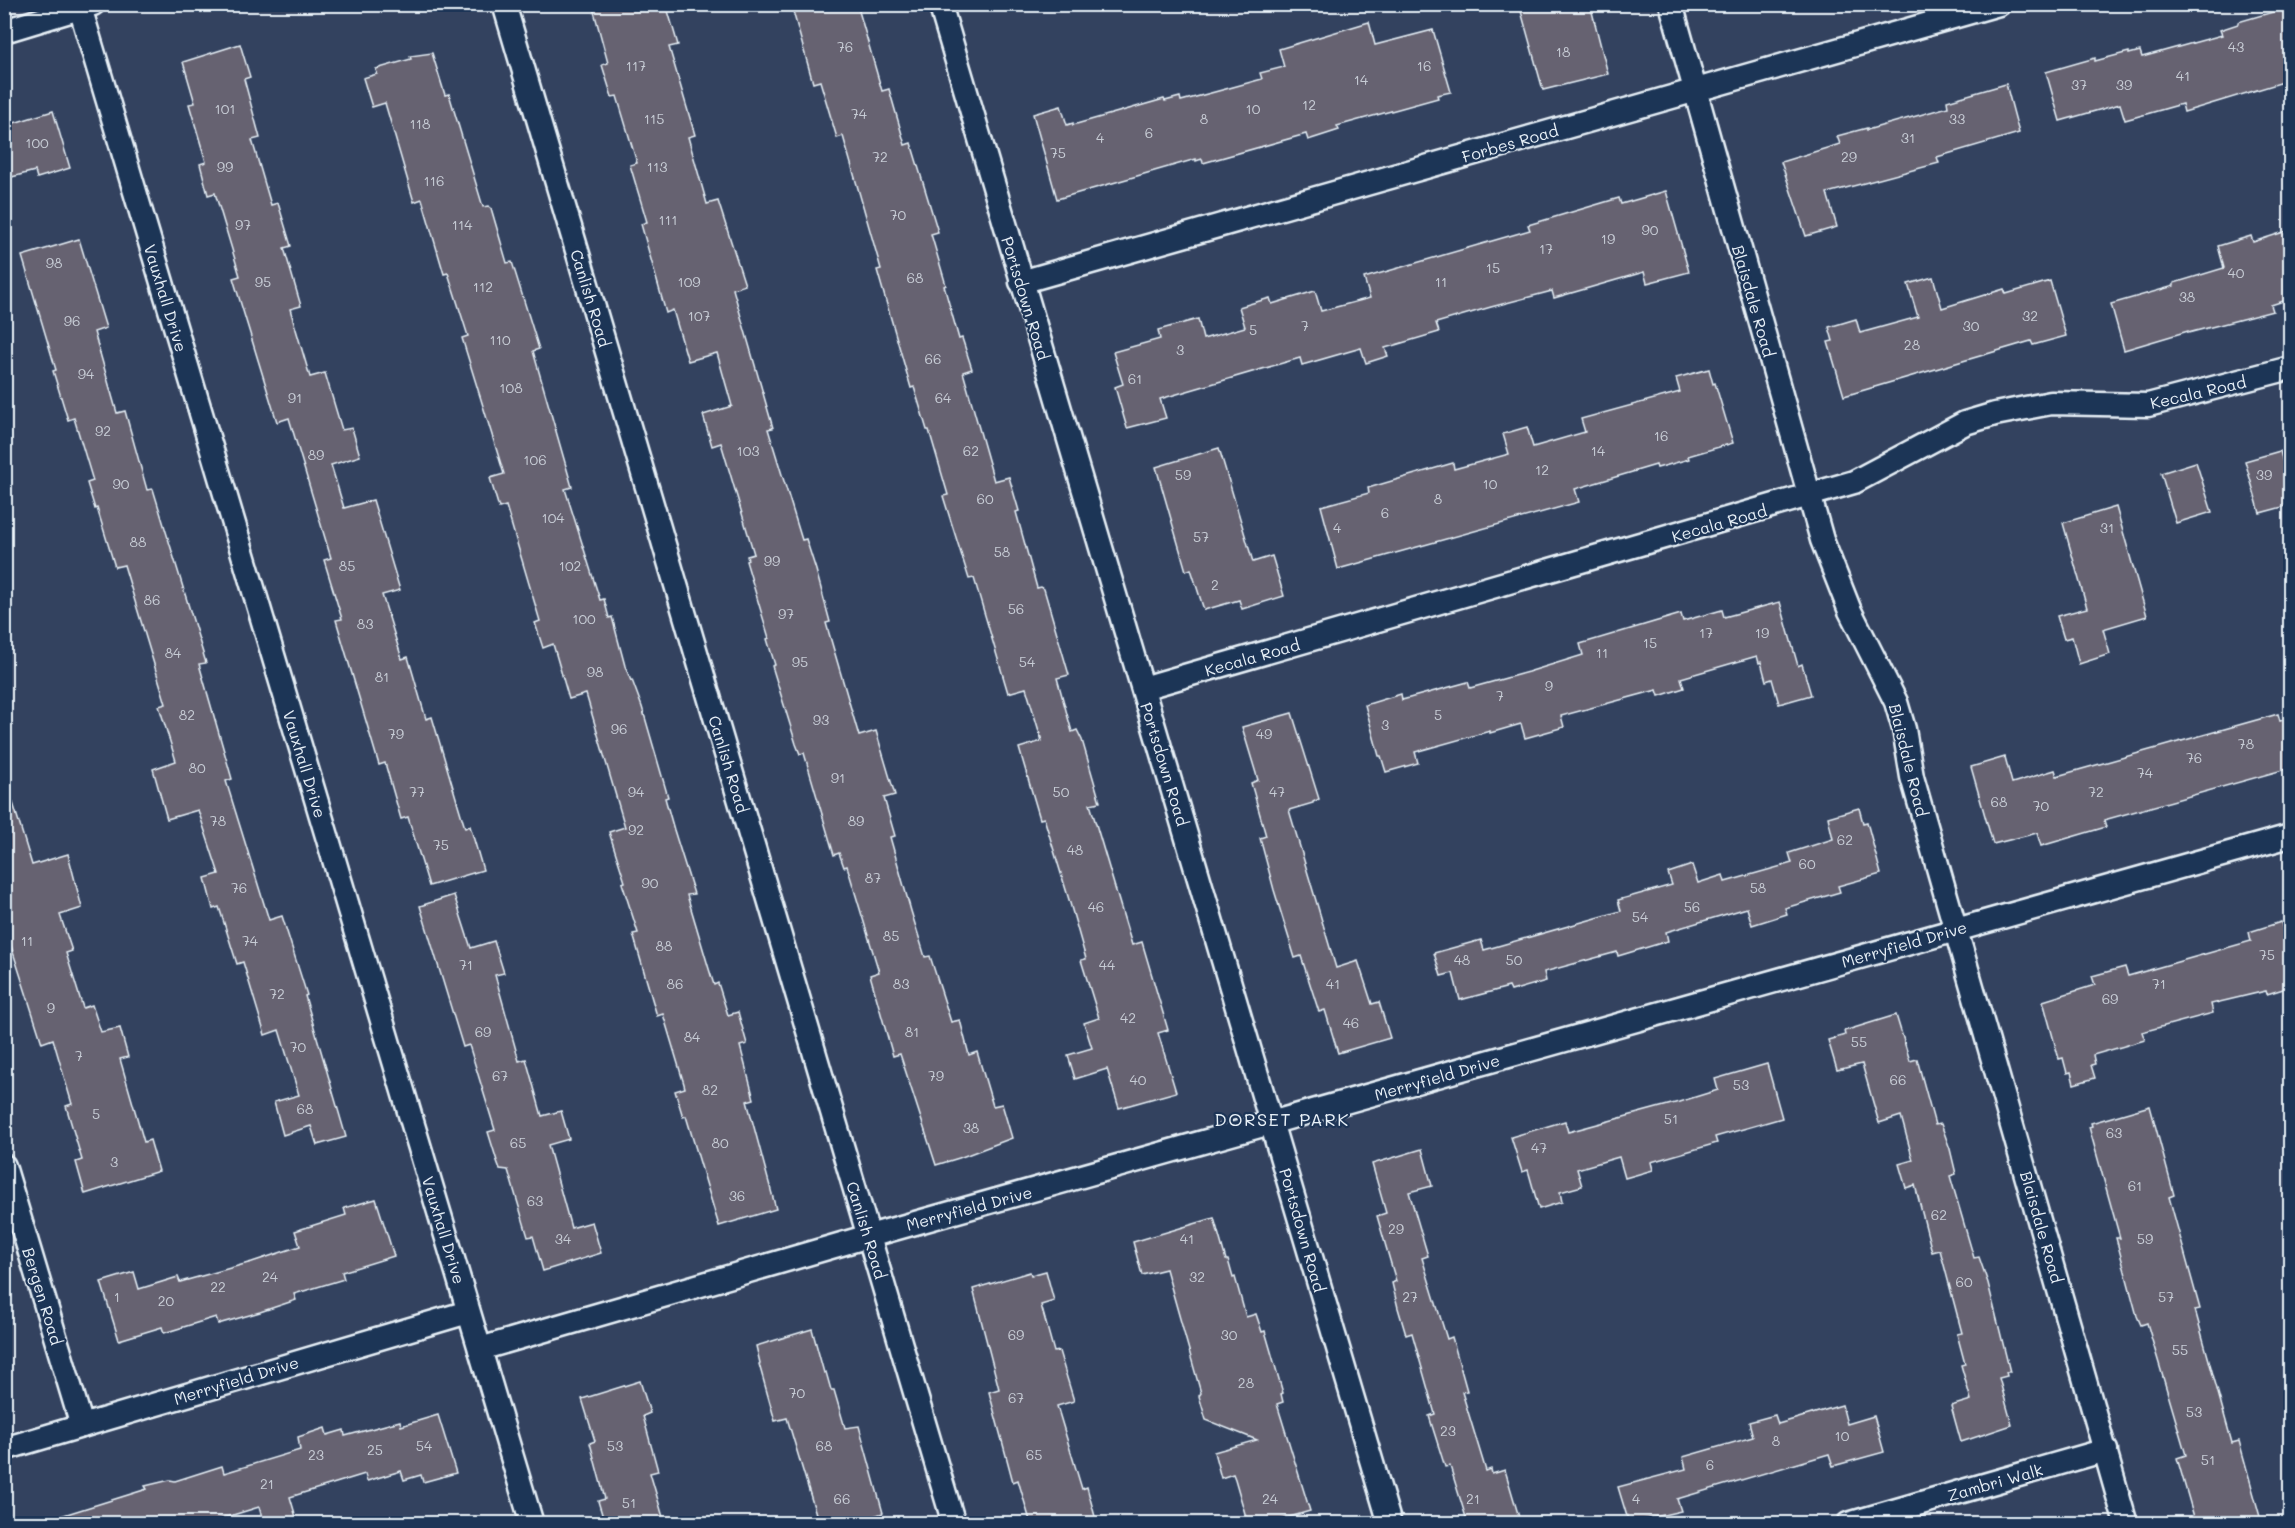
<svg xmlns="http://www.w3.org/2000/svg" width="2295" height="1528" font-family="Mali,sans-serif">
	<rect width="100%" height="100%" fill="#33425f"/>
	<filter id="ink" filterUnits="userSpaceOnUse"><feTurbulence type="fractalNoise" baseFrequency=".0167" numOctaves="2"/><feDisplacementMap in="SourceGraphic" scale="12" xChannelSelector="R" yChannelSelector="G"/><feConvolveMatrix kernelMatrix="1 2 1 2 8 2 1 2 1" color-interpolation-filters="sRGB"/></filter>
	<g filter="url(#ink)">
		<g fill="#666271" stroke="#e8f1f8" stroke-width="1.5">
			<polygon points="592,4 666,4 678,45 669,47 695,135 688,137 707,204 718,201 745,285 733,289 773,428 768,429 802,540 806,539 816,570 830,622 826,623 859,736 876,731 895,795 884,798 895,836 890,837 911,911 925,957 930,956 951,1022 960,1020 969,1055 977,1052 993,1106 1002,1104 1012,1138 959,1158 936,1165 900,1054 893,1056 870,975 879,972 847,866 844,867 839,853 834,855 804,753 800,754 796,744 772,666 775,665 767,639 769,638 746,561 748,560 747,556 754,554 721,443 712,446 703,415 732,406 717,353 688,361 673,310 666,313 641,224 647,222 630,165 637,163 617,96 612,97 602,65 608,63"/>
			<polygon points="791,4 857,4 882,91 889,89 905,145 911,143 938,232 931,234 946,285 944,286 959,339 962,338 972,369 963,372 994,481 1009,477 1019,511 1016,512 1037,588 1041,587 1044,589 1069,675 1057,678 1072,732 1077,730 1082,740 1100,802 1090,804 1132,945 1142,942 1168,1030 1158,1033 1176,1092 1119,1108 1107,1069 1075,1079 1068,1055 1092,1048 1084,1023 1099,1018 1081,960 1086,959 1070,903 1044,818 1040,819 1019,748 1042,741 1026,688 1008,693 974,578 969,579 943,496 948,495 929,430 927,430 914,387 911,388 877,270 881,269 843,136 837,138 820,81 813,83"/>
			<polygon points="1519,4 1590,4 1608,74 1543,90"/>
			<polygon points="2290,7 2290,80 2184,112 2182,104 2125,120 2120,104 2060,121 2046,72 2095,58 2095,61 2129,52 2129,54 2140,51 2142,57 2222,35 2220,30 2238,24 2238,22"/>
			<polygon points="1369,22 1375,45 1433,30 1451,92 1437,95 1438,98 1337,126 1339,130 1308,140 1306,134 1203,163 1202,159 1196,161 1196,159 1057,199 1033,114 1061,106 1067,125 1073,123 1073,125 1164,99 1165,101 1180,97 1181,101 1233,87 1262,79 1260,73 1284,67 1279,49"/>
			<polygon points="240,44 250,77 244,79 260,138 252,140 271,205 278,203 291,246 284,248 301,306 290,309 310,377 325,373 342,430 352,428 360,456 331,465 344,508 373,500 400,590 382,595 402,659 408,657 426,719 432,717 465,828 470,826 483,870 429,886 408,817 401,819 385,763 379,765 336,620 342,619 324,560 331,558 289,418 277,422 233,278 240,276 215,193 208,195 200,164 206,162 189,104 195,103 183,62"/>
			<polygon points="432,53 445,95 449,94 483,207 488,206 491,208 507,263 512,262 539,349 533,351 572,487 565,489 600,600 604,599 609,618 612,617 625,666 631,681 632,680 642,707 668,797 665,798 674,830 694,894 687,895 709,969 714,985 718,983 728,1015 738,1012 747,1044 740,1046 754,1099 747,1101 776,1209 719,1226 686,1116 683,1117 675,1091 685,1088 684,1084 663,1014 657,1016 633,934 638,933 622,883 625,882 609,832 625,827 586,694 569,699 553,644 543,648 535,623 540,621 506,506 499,508 490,478 504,474 462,338 468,336 448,273 444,274 422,199 414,202 385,103 372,107 363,78 377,74 376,69 411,59 410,56"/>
			<polygon points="2006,84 2019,133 1937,157 1939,163 1827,193 1837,227 1806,236 1781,162 1840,144 1837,136 1867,128 1867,130 1948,107 1947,101"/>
			<polygon points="53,111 70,168 37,178 35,171 4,179 4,126"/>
			<polygon points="1666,191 1689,272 1647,283 1644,272 1554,298 1552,291 1491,307 1436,323 1439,332 1385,348 1388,356 1366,363 1361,348 1302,365 1300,358 1160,399 1166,418 1127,428 1115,387 1123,384 1113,352 1160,339 1158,330 1198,319 1203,339 1245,327 1239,307 1270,298 1272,304 1315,291 1321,311 1370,298 1364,278 1530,230 1528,225 1619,198 1621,204"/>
			<polygon points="2290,230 2290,299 2271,305 2273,311 2188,333 2188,331 2124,350 2111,304 2174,286 2174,283 2224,268 2218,246 2251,236 2253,242"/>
			<polygon points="79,239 106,328 94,332 117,413 125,411 147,490 153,489 206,663 199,664 232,779 226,781 269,920 282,916 307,995 305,996 346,1137 317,1145 311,1126 283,1135 274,1102 299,1095 279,1030 265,1035 243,962 237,964 219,907 213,909 205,878 219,874 198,810 167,819 153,769 176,761 159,706 166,704 124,565 115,567 97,508 95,509 87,483 93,481 74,418 68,420 53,371 56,370 22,256"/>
			<polygon points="1933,277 1942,308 2004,289 2006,294 2050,281 2066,336 2033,345 2031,341 1844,396 1828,342 1833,341 1829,327 1856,319 1860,333 1918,317 1908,284"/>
			<polygon points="1709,369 1713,384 1715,383 1733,443 1688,456 1689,459 1657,468 1656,465 1575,489 1579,502 1338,569 1321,506 1369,493 1368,488 1453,463 1454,469 1509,454 1503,434 1527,427 1533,447 1585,432 1581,419 1680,392 1676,378"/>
			<polygon points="1219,448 1253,562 1272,556 1284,596 1242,609 1239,600 1204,610 1191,569 1186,571 1156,467"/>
			<polygon points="2280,451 2290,489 2290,505 2260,513 2245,461"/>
			<polygon points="2196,462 2212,512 2176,523 2161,473"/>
			<polygon points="2116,507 2147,616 2103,629 2110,654 2079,664 2072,637 2064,639 2057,616 2087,608 2063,523"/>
			<polygon points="1780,602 1798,666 1802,664 1811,695 1779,704 1772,679 1766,681 1761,662 1759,663 1757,656 1681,678 1684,688 1659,696 1657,690 1561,716 1564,727 1525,738 1521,724 1490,733 1490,731 1415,752 1418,763 1386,772 1381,756 1379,756 1365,705 1401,694 1402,700 1468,682 1470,688 1528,672 1583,655 1580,644 1681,614 1683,621 1722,610 1724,617"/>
			<polygon points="1292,713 1319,799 1313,802 1313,803 1289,810 1336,968 1358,961 1372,1004 1379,1002 1390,1038 1338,1053 1325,1010 1319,1012 1301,956 1295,958 1274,890 1260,838 1266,836 1251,783 1258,780 1242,727"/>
			<polygon points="2278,714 2280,721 2290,718 2290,768 2104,820 2106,827 2041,846 2037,833 1993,844 1971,767 2005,757 2012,783 2055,770 2057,776"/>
			<polygon points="10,793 32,865 68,854 82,908 60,915 72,951 66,953 83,1008 92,1005 101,1032 120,1028 128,1057 120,1059 144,1142 150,1140 159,1171 85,1194 76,1162 82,1160 66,1106 72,1104 53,1039 42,1043 4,924 4,794"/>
			<polygon points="1859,808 1863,823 1867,822 1881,874 1838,886 1840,892 1785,908 1787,914 1752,925 1747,908 1666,932 1668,941 1618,956 1617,952 1544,972 1546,981 1511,991 1509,987 1460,1000 1453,973 1441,976 1434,953 1481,940 1484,950 1621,911 1618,900 1672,885 1668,873 1692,865 1698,883 1723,875 1725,882 1792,863 1789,853 1833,839 1828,817"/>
			<polygon points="454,895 471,948 494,941 504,973 495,975 519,1061 526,1059 542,1116 561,1111 569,1139 548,1145 571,1228 592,1222 601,1253 543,1271 533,1236 528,1237 508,1170 500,1169 497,1161 488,1132 495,1130 469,1045 463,1047 420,906"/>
			<polygon points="2281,922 2290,954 2290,987 2267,994 2266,991 2211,1004 2213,1013 2142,1032 2145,1040 2093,1055 2095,1064 2091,1065 2095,1078 2074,1084 2071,1072 2067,1073 2063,1058 2059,1059 2043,1001 2095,985 2092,976 2125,967 2128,976 2251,941 2249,932"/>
			<polygon points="1896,1015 1910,1061 1917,1059 1935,1125 1941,1124 1950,1149 1956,1174 1950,1176 1974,1258 1979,1257 1988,1283 2010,1372 2006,1372 2007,1376 1999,1378 2012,1425 1961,1442 1951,1406 1971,1400 1961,1365 1965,1364 1957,1334 1962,1333 1940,1250 1932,1252 1915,1185 1906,1188 1899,1164 1913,1160 1901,1116 1879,1123 1862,1064 1837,1070 1828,1040 1845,1035 1844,1031"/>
			<polygon points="1767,1064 1782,1118 1715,1137 1717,1143 1651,1162 1653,1170 1625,1178 1619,1157 1577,1169 1582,1186 1560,1192 1562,1202 1539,1209 1528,1170 1522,1172 1511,1137 1565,1121 1568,1132 1679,1102 1718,1090 1715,1079"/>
			<polygon points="2150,1106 2174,1195 2169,1197 2200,1309 2195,1310 2232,1443 2239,1441 2262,1524 2196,1524 2177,1458 2186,1455 2147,1323 2141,1325 2137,1316 2116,1238 2120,1238 2089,1127 2092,1126 2091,1123"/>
			<polygon points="1422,1149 1432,1186 1409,1192 1428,1256 1422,1258 1447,1339 1452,1337 1467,1391 1462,1392 1486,1471 1491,1469 1492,1474 1505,1470 1521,1524 1468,1524 1450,1466 1445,1467 1429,1416 1435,1414 1412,1333 1406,1335 1398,1308 1392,1283 1396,1281 1377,1216 1386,1213 1372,1164"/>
			<polygon points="376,1199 394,1256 342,1272 344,1279 294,1294 296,1300 260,1312 218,1324 216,1317 164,1333 162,1327 119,1340 101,1282 134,1272 139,1289 178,1277 180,1282 252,1262 300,1246 295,1231 346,1215 344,1208"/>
			<polygon points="1214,1218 1226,1260 1228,1260 1233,1278 1235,1277 1246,1317 1256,1314 1262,1332 1265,1331 1283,1393 1281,1394 1283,1402 1277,1404 1310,1511 1266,1524 1248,1524 1235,1479 1233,1474 1221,1478 1214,1452 1257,1440 1206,1420 1199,1396 1201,1393 1166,1269 1142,1275 1133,1242"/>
			<polygon points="1046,1271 1054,1301 1041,1305 1054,1352 1059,1351 1074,1401 1057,1406 1082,1489 1087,1487 1097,1524 1031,1524 1018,1480 1013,1482 989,1392 999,1389 973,1289 1030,1272 1031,1275"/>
			<polygon points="812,1329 824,1373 826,1372 831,1390 834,1390 845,1428 859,1426 883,1513 849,1524 819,1524 787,1418 775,1421 759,1364 760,1363 756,1346"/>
			<polygon points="640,1381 650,1413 643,1416 658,1471 650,1473 665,1524 605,1524 598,1501 605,1499 590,1443 595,1441 582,1399"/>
			<polygon points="1842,1405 1847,1424 1874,1416 1884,1452 1833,1466 1829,1454 1677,1499 1681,1511 1629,1523 1618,1487 1686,1469 1683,1457 1753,1437 1749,1422 1775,1415 1778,1424"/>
			<polygon points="438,1415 456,1473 423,1482 421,1475 404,1480 401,1471 367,1481 365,1474 290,1497 298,1524 264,1524 259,1507 204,1524 55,1524 54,1518 147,1489 145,1486 170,1480 175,1481 222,1466 224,1473 300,1450 298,1437 325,1428 327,1435 344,1430 345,1436 400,1421 401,1426"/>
		</g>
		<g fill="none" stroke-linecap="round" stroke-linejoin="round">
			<g stroke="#e8f1f8" stroke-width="27">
				<g id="minor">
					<polyline points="79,4 532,1524"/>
					<polyline points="504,4 954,1524"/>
					<polyline points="940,4 1390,1524"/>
					<polyline points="1671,4 1822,540 1850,611 1896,702 1904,729 1912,777 2126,1524"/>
					<polyline points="4,31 93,4"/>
					<polyline points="1021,282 1999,4"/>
					<polyline points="1143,688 1854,482 1965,423 1995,414 2051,403 2148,405 2290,368"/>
					<polyline points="4,1166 82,1426"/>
					<polyline points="480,1349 869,1236 2290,836"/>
					<polyline points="4,1449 468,1312"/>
					<polyline points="1848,1524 2106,1450"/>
				</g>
			</g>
			<use href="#minor" stroke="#1d3557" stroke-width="22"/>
		</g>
	</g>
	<g text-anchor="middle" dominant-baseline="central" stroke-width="4.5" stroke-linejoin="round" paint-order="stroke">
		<g font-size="14" fill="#c8cdd6">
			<text x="845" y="46">76</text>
			<text x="2236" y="46">43</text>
			<text x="1563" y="51">18</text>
			<text x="636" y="65">117</text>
			<text x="1424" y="65">16</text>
			<text x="2183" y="75">41</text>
			<text x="1361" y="79">14</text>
			<text x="2079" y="84">37</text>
			<text x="2124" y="84">39</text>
			<text x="1309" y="104">12</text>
			<text x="225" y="108">101</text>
			<text x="1253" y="108">10</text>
			<text x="859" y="113">74</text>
			<text x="654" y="118">115</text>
			<text x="1204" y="118">8</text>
			<text x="1957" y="118">33</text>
			<text x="420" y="123">118</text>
			<text x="1149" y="132">6</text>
			<text x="1100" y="137">4</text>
			<text x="1908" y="137">31</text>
			<text x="37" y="142">100</text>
			<text x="1058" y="152">75</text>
			<text x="880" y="156">72</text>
			<text x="1849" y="156">29</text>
			<text x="225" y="166">99</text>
			<text x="657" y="166">113</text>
			<text x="434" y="180">116</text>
			<text x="898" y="214">70</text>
			<text x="668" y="219">111</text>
			<text x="243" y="224">97</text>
			<text x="462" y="224">114</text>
			<text x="1650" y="229">90</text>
			<text x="1608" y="238">19</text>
			<text x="1546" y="248">17</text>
			<text x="54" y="262">98</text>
			<text x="1493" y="267">15</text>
			<text x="2236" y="272">40</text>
			<text x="915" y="277">68</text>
			<text x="263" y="281">95</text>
			<text x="689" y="281">109</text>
			<text x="1441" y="281">11</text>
			<text x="483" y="286">112</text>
			<text x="2187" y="296">38</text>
			<text x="699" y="315">107</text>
			<text x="2030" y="315">32</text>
			<text x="72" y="320">96</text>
			<text x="1305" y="325">7</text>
			<text x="1971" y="325">30</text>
			<text x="1253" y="329">5</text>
			<text x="500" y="339">110</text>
			<text x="1912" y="344">28</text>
			<text x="1180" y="349">3</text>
			<text x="933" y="358">66</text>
			<text x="86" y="373">94</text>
			<text x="1135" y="378">61</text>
			<text x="511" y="387">108</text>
			<text x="295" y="397">91</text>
			<text x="943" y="397">64</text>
			<text x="103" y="430">92</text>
			<text x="1661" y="435">16</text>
			<text x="748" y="450">103</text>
			<text x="971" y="450">62</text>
			<text x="1598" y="450">14</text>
			<text x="316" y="454">89</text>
			<text x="535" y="459">106</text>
			<text x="1542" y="469">12</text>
			<text x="1183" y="474">59</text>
			<text x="2264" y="474">39</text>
			<text x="121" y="483">90</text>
			<text x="1490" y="483">10</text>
			<text x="985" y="498">60</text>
			<text x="1438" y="498">8</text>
			<text x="1385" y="512">6</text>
			<text x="553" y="517">104</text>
			<text x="1337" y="527">4</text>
			<text x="2107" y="527">31</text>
			<text x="1201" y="536">57</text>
			<text x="138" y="541">88</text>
			<text x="1002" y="551">58</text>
			<text x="772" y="560">99</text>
			<text x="347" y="565">85</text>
			<text x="570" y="565">102</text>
			<text x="1215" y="584">2</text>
			<text x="152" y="599">86</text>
			<text x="1016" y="608">56</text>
			<text x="786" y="613">97</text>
			<text x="584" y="618">100</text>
			<text x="365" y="623">83</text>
			<text x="1706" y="632">17</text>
			<text x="1762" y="632">19</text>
			<text x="1650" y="642">15</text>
			<text x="173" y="652">84</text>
			<text x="1602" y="652">11</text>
			<text x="800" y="661">95</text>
			<text x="1027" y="661">54</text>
			<text x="595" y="671">98</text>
			<text x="382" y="676">81</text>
			<text x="1549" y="685">9</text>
			<text x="1500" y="695">7</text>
			<text x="187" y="714">82</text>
			<text x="1438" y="714">5</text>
			<text x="821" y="719">93</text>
			<text x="1385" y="724">3</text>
			<text x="619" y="728">96</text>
			<text x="396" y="733">79</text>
			<text x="1264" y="733">49</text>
			<text x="2246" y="743">78</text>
			<text x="2194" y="757">76</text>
			<text x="197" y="767">80</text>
			<text x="2145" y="772">74</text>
			<text x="838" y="777">91</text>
			<text x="417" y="791">77</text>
			<text x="636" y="791">94</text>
			<text x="1061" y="791">50</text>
			<text x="1277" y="791">47</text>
			<text x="2096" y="791">72</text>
			<text x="1999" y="801">68</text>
			<text x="2041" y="805">70</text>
			<text x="218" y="820">78</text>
			<text x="856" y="820">89</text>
			<text x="636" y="829">92</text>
			<text x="1845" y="839">62</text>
			<text x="441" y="844">75</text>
			<text x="1075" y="849">48</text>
			<text x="1807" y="863">60</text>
			<text x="873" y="877">87</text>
			<text x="650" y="882">90</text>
			<text x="239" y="887">76</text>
			<text x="1758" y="887">58</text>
			<text x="1096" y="906">46</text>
			<text x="1692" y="906">56</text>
			<text x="1640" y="916">54</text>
			<text x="891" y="935">85</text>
			<text x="27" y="940">11</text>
			<text x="250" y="940">74</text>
			<text x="664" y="945">88</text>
			<text x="2267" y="954">75</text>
			<text x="1462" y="959">48</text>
			<text x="1514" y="959">50</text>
			<text x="466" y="964">71</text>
			<text x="1107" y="964">44</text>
			<text x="675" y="983">86</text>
			<text x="901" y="983">83</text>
			<text x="1333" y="983">41</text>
			<text x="2159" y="983">71</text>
			<text x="277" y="993">72</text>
			<text x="2110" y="998">69</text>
			<text x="51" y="1007">9</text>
			<text x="1128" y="1017">42</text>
			<text x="1351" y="1022">46</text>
			<text x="483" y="1031">69</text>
			<text x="912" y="1031">81</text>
			<text x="692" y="1036">84</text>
			<text x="1859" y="1041">55</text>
			<text x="298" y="1046">70</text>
			<text x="79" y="1055">7</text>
			<text x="500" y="1075">67</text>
			<text x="936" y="1075">79</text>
			<text x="1138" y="1079">40</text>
			<text x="1898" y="1079">66</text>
			<text x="1741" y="1084">53</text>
			<text x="710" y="1089">82</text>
			<text x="305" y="1108">68</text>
			<text x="96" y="1113">5</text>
			<text x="1671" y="1118">51</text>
			<text x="971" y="1127">38</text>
			<text x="2114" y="1132">63</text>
			<text x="518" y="1142">65</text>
			<text x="720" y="1142">80</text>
			<text x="1539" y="1147">47</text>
			<text x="114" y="1161">3</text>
			<text x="2135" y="1185">61</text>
			<text x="737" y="1195">36</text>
			<text x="535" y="1200">63</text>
			<text x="1939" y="1214">62</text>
			<text x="1396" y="1228">29</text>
			<text x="563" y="1238">34</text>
			<text x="1187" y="1238">41</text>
			<text x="2145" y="1238">59</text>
			<text x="270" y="1276">24</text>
			<text x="1197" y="1276">32</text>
			<text x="1964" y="1281">60</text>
			<text x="218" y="1286">22</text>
			<text x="117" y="1296">1</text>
			<text x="1410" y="1296">27</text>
			<text x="2166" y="1296">57</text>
			<text x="166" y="1300">20</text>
			<text x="1016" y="1334">69</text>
			<text x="1229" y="1334">30</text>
			<text x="2180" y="1349">55</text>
			<text x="1246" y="1382">28</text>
			<text x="797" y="1392">70</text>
			<text x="1016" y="1397">67</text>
			<text x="2194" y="1411">53</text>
			<text x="1448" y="1430">23</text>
			<text x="1842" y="1435">10</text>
			<text x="1776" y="1440">8</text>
			<text x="424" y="1445">54</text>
			<text x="615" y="1445">53</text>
			<text x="824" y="1445">68</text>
			<text x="375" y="1449">25</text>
			<text x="316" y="1454">23</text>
			<text x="1034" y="1454">65</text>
			<text x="2208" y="1459">51</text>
			<text x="1710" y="1464">6</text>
			<text x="267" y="1483">21</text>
			<text x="842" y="1498">66</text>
			<text x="1270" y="1498">24</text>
			<text x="1473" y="1498">21</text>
			<text x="1636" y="1498">4</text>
			<text x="629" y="1502">51</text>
		</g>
		<g font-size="16" fill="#e8f1f8" stroke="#1d3557">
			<text transform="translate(1510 143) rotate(-16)">Forbes Road</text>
			<text transform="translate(166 298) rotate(73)">Vauxhall Drive</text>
			<text transform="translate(591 298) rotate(73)">Canlish Road</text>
			<text transform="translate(1026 298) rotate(73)">Portsdown Road</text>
			<text transform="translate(1754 301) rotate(74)">Blaisdale Road</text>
			<text transform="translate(2198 392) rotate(-13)">Kecala Road</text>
			<text transform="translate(1719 523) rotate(-16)">Kecala Road</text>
			<text transform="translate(1252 657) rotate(-16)">Kecala Road</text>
			<text transform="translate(1909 760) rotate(76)">Blaisdale Road</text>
			<text transform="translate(305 764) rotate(73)">Vauxhall Drive</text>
			<text transform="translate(729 764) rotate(73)">Canlish Road</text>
			<text transform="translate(1165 764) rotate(73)">Portsdown Road</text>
			<text transform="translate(1904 944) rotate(-16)">Merryfield Drive</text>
			<text transform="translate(1437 1077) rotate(-16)">Merryfield Drive</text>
			<text transform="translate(969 1208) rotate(-15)">Merryfield Drive</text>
			<text transform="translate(2042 1227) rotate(74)">Blaisdale Road</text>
			<text transform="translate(444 1230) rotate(73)">Vauxhall Drive</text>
			<text transform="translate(867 1230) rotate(73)">Canlish Road</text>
			<text transform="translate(1303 1230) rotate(74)">Portsdown Road</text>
			<text transform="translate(43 1296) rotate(73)">Bergen Road</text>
			<text transform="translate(236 1380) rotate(-17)">Merryfield Drive</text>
			<text transform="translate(1995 1482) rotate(-16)">Zambri Walk</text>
		</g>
		<g font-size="18" letter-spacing="1.5" fill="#e8f1f8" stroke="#1d3557">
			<text x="1282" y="1119">DORSET PARK</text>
		</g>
	</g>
	<rect width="2295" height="1528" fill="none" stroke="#1d3557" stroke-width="24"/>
	<rect x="12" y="12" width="2271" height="1504" fill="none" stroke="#e8f1f8" stroke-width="2" filter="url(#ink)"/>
</svg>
